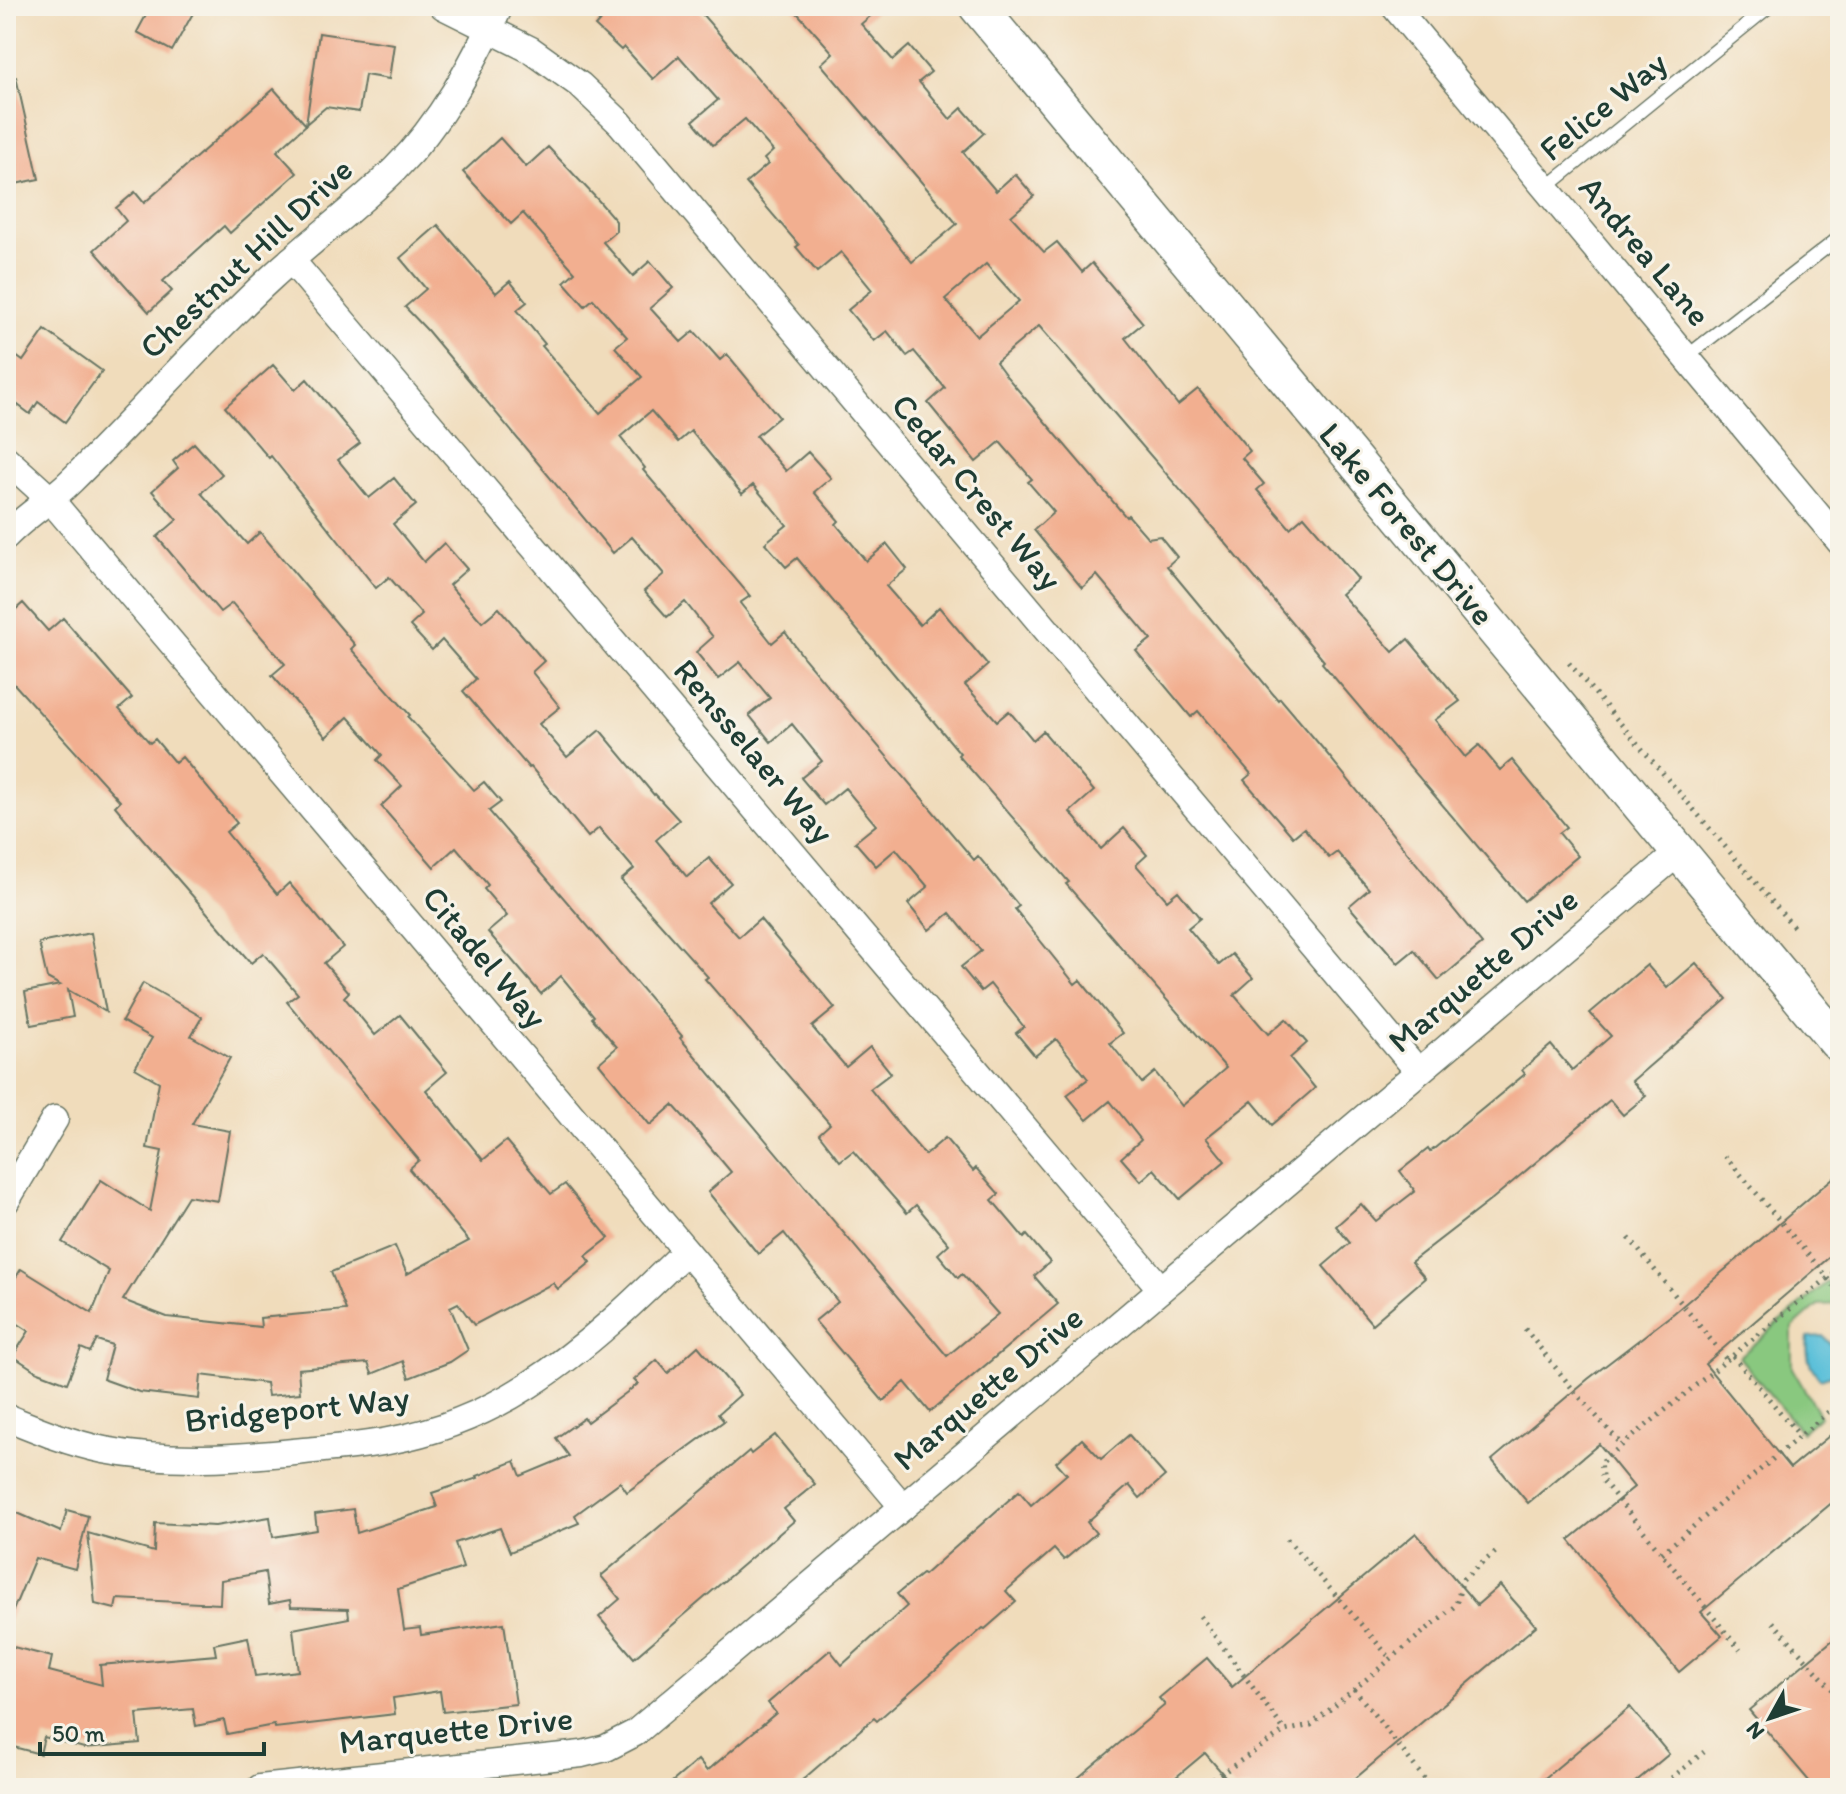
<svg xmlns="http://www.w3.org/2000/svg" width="1846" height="1794" font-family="Itim,sans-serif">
	<rect width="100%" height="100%" fill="#f7f3e8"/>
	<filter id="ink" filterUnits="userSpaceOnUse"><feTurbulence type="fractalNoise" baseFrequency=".0125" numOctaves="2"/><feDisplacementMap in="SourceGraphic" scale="16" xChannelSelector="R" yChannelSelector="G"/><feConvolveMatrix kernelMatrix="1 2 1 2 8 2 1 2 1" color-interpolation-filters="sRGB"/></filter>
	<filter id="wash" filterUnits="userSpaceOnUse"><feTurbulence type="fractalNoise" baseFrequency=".006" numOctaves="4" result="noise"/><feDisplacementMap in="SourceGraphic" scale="32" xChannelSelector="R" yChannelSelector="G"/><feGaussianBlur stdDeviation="1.8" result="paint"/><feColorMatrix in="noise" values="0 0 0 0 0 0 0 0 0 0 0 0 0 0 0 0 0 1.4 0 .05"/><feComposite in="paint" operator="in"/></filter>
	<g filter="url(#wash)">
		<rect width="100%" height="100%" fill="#f0dcbb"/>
		<polygon fill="#89c87f" stroke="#54825a" stroke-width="2" points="1827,1282 1840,1295 1840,1304 1818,1305 1792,1328 1792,1368 1820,1416 1801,1432 1739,1357"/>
		<path fill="#5bc0d9" stroke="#3d7e86" stroke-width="2" d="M1823 1336 1834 1348 1832 1375 1820 1379C1808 1365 1806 1355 1808 1337Z"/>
		<g id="blocks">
			<g fill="#f2af90" fill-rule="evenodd">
				<polygon points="151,6 197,6 172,51 137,32"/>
				<path d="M613 6H695L853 188 912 262 957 224 821 64 833 53 791 6H882L861 24 893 60 909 46 931 72 919 82 950 119 962 108 984 133 963 152 996 191 1015 174 1034 196 1011 216 1044 252 1057 242 1082 272 1092 263 1143 323 1125 338 1178 405 1198 389 1250 451 1242 458 1264 484 1257 490 1290 528 1304 516 1358 579 1341 594 1393 652 1408 639 1460 701 1435 720 1465 757 1479 745 1500 770 1512 760 1567 827 1559 833 1578 856 1524 901 1322 663 1324 661 1219 535 1039 326 996 362 1007 377 1126 517 1128 515 1148 538 1160 536 1177 557 1167 566 1278 700 1280 698 1324 750 1482 944 1439 980 1414 950 1398 963 1349 906 1369 889 1337 852 1329 858 1304 828 1293 837 1244 780 1251 774 1198 711 1191 717 1136 651 1151 639 1097 575 1082 588 1034 530 1054 512 1028 482 1032 479 1000 442 976 462 928 403 945 388 914 351 907 356 887 331 874 341 848 310 872 290 841 252 817 272 796 247 799 245 746 183 768 164 764 159 773 151 745 119 713 145 693 121 718 100 679 56 653 79 624 47 621 50 595 26ZM986 264 1019 301 977 336 945 299Z"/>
				<polygon points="319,33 394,44 389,79 365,75 359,112 326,107 306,124"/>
				<polygon points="16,77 39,179 6,186 6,78"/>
				<polygon points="274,89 306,125 277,151 297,173 230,233 224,226 163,281 172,291 149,312 94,250 126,221 116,208 135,192 144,203"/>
				<path d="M500 138 526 167 548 147 598 200 616 221V231L603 242 633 276 650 261 673 288 650 308 681 342 694 331 720 360 727 354 779 417 756 436 786 471 808 452 831 478 814 492 839 521 836 524 866 561 887 544 907 569 886 586 920 625 939 607 988 665 965 685 997 721 1009 711 1033 740 1043 731 1094 791 1070 812 1101 849 1124 828 1147 855 1136 865 1167 900 1178 891 1200 918 1188 928 1219 965 1232 954 1253 978 1234 995 1268 1034 1286 1019 1307 1043 1290 1058 1315 1088 1272 1125 1252 1101 1206 1138 1225 1161 1180 1199 1154 1169 1141 1181 1121 1158 1141 1140 1110 1101 1087 1120 1067 1095 1088 1079 1056 1039 1035 1056 1016 1033 1024 1027 990 984 981 991 961 967 981 951 950 913 929 930 908 904 928 887 896 849 876 866 855 842 876 825 845 788 824 805 801 778 822 761 792 724 771 742 749 715 770 698 740 662 718 679 696 652 713 637 685 602 667 617 644 591 664 574 632 537 613 553 427 330 405 307 426 289 400 258 438 225 496 293 510 281 527 302 517 310 545 344 542 346 600 413 642 377 615 347 627 337 593 299 585 306 564 282 575 272 523 213 511 224 463 172ZM651 411 678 442 691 431 742 494 753 485 787 525 765 543 786 567 797 558 960 753 958 755 1069 882 1066 884 1226 1068 1182 1106 1155 1072 1142 1083 1110 1043 1123 1033 1080 980 1075 984 1015 909 1019 906 978 856 974 860 804 658 785 632 772 643 740 603 750 596 643 470 645 468 620 437Z"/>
				<polygon points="45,330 102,371 65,422 38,402 30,414 6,396 6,349 23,361"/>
				<polygon points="273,365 295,390 307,379 360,443 338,460 369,498 394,478 416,505 393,524 424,562 444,543 467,569 449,585 482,622 499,608 544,661 532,672 560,707 539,724 567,757 600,730 654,795 655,794 679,820 656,840 687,877 709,858 731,883 708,903 739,937 760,919 835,1008 812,1027 846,1067 870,1047 891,1073 870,1089 896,1121 925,1155 945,1138 973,1171 976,1168 999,1194 992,1200 1024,1238 1027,1235 1050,1262 1034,1276 1058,1304 930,1412 905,1382 883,1401 815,1321 838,1302 784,1233 758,1254 708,1192 731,1172 700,1135 673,1105 650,1125 599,1063 617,1047 592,1018 594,1016 561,976 541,994 488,932 507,916 484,889 488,885 456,847 434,867 381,806 402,786 377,760 382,755 348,717 326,737 272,675 285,664 232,603 220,612 157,537 177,520 152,491 178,468 173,461 194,443 222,474 201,493 247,544 260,532 355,645 351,649 410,715 408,717 474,790 484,782 501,802 489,811 682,1036 680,1038 947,1356 998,1314 962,1274 958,1278 938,1254 949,1244 916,1205 907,1213 853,1151 840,1161 819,1134 830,1124 705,979 708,977 621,880 634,869 599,828 588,837 531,767 529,768 463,691 476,679 442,640 432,650 410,626 422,615 389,577 376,588 271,456 269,458 225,407"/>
				<polygon points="23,603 48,631 63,618 132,698 119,709 150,743 155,739 175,763 182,757 237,823 226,832 277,894 289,883 343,947 324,963 349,992 344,997 375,1035 400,1015 427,1048 447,1072 426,1090 483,1160 506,1141 551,1194 565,1184 609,1238 586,1256 591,1262 558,1289 553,1283 474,1325 458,1303 450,1307 468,1350 450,1362 409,1378 403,1361 372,1374 368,1363 298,1369 300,1393 268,1396 266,1383 201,1375 199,1399 139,1392 103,1379 112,1345 97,1340 90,1352 81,1348 67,1383 36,1371 13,1356 29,1331 6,1316 6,1293 21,1269 92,1313 109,1271 62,1242 101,1180 150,1211 162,1151 147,1148 159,1082 135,1068 152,1038 122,1021 143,983 202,1017 191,1036 230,1058 192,1124 230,1131 218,1201 188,1196 123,1300 167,1317 261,1327 260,1318 346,1310 331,1272 395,1246 407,1274 469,1241 409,1169 419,1160 287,1002 298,994 263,953 251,963 142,838 115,806 120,801 6,675 6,618"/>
				<polygon points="91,933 106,1012 68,990 73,1017 31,1025 25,992 60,985 47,978 39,943"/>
				<polygon points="1696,963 1727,999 1632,1081 1646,1096 1623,1115 1610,1100 1491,1200 1411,1262 1425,1278 1372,1324 1323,1266 1350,1243 1336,1226 1361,1204 1376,1221 1415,1191 1400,1171 1428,1149 1430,1152 1525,1074 1522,1070 1551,1045 1572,1070 1611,1036 1590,1013 1647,965 1667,988"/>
				<polygon points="1840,1172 1840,1248 1705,1364 1790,1468 1840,1427 1840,1496 1701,1612 1722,1636 1679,1672 1569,1540 1634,1487 1599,1444 1528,1503 1492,1460 1588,1379 1674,1313"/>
				<polygon points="698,1346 740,1395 718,1414 724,1421 627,1492 620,1482 575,1515 579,1523 510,1552 500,1528 455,1543 463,1568 398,1589 404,1630 420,1628 421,1635 504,1623 516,1704 443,1712 440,1691 393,1698 395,1714 275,1728 274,1725 227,1734 224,1720 196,1726 193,1709 137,1714 140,1743 84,1748 44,1737 40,1754 6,1745 6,1645 52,1657 49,1671 102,1685 100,1665 216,1655 214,1644 248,1637 255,1676 298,1671 293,1629 349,1618 348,1609 291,1607 290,1600 269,1604 265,1572 221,1580 220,1604 117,1599 115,1609 95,1604 88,1533 154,1552 155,1523 215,1526 270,1517 273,1537 317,1530 315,1514 353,1509 357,1533 437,1507 432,1493 478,1478 477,1476 515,1461 521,1476 569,1456 556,1438 584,1418 587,1422 638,1384 634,1380 657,1360 668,1373"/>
				<polygon points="775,1435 815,1484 784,1509 794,1521 634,1658 599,1617 620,1599 601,1576 749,1451 751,1454"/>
				<polygon points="1129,1435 1165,1476 1140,1498 1129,1485 1087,1522 1096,1533 1064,1560 1054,1549 1006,1591 1016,1602 985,1629 983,1628 877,1721 874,1718 793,1788 665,1788 698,1760 707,1771 776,1713 768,1703 830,1650 842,1665 907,1606 897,1594 922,1574 924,1575 1019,1491 1031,1505 1067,1474 1056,1462 1082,1439 1101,1459"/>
				<polygon points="6,1508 61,1532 67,1510 88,1516 75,1569 35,1558 6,1627"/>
				<polygon points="1416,1533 1477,1605 1500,1585 1536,1626 1344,1788 1235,1788 1205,1753 1163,1788 1066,1788 1165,1705 1159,1698 1207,1658 1232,1687"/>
				<polygon points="1840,1634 1840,1778 1828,1788 1815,1788 1749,1710"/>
				<polygon points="1630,1707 1669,1754 1628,1788 1533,1788"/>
			</g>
		</g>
	</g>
	<g filter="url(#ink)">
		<use href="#blocks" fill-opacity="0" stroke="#687563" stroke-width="2"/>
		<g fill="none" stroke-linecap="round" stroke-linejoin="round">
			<g stroke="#687563" stroke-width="15">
				<g id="lane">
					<polyline points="1546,188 1770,6"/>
					<polyline points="1686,357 1840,237"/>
				</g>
			</g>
			<g stroke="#687563" stroke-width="29">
				<g id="street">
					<polyline points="443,6 531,50 580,85 620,123 1418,1071"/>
					<polyline points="1394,6 1840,542"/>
					<polyline points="291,260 1161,1289"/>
					<polyline points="6,459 49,498 903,1507"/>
					<path d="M6 536C26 515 51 501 71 481 139 415 201 342 272 277 312 240 357 207 395 169 442 122 472 65 500 6"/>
					<polyline points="6,1201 55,1119"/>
					<path d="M6 1417C38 1430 70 1443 104 1450 171 1463 237 1458 304 1451 332 1448 361 1446 388 1441 437 1432 487 1412 529 1385 587 1348 637 1299 686 1251"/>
					<polyline points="260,1788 582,1754 606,1748 635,1733 1678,853"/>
				</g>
			</g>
			<g stroke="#687563" stroke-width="39">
				<polyline id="secondary" points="977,6 1837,1042"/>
			</g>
			<g stroke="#687563" stroke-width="5" stroke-dasharray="2 6" stroke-linecap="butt">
				<polyline points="1569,663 1797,931"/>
				<polyline points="1725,1156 1828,1278 1600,1463 1603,1481 1740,1650"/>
				<polyline points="1629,1238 1727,1360"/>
				<polyline points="1840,1268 1828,1278 1840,1293"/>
				<polyline points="1525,1329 1575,1392 1622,1445"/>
				<polyline points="1733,1356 1800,1436"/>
				<polyline points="1287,1539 1391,1659"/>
				<polyline points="1662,1553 1840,1402"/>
				<polyline points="1200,1616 1285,1731"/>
				<polyline points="1773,1622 1840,1698"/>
				<polyline points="1354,1689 1431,1787"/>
				<polyline points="1200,1788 1285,1731 1311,1725 1456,1605 1463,1579 1498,1550"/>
				<polyline points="1659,1788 1704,1752"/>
			</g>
			<use href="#lane" stroke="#fff" stroke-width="12"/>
			<use href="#street" stroke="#fff" stroke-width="26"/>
			<use href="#secondary" stroke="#fff" stroke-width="36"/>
		</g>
	</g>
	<g text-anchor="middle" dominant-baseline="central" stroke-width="6" stroke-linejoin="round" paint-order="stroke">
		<g font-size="34" fill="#1f3d34" stroke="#f7f3e8">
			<text transform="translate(1603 106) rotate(-39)">Felice Way</text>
			<text transform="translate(1645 251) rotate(50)">Andrea Lane</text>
			<text transform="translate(246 258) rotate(-43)">Chestnut Hill Drive</text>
			<text transform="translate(977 492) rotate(50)">Cedar Crest Way</text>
			<text transform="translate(1407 524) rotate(50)">Lake Forest Drive</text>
			<text transform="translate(754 751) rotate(50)">Rensselaer Way</text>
			<text transform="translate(485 957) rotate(50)">Citadel Way</text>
			<text transform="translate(1483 970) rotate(-40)">Marquette Drive</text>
			<text transform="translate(988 1388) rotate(-40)">Marquette Drive</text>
			<text transform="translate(297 1409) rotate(-6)">Bridgeport Way</text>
			<text transform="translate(456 1730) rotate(-6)">Marquette Drive</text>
		</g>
	</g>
	<rect width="1846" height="1794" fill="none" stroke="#f7f3e8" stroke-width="32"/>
	<g transform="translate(1770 1718) rotate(230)" stroke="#f7f3e8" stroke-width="6" paint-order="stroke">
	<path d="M0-6L14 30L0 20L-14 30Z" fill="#1f3d34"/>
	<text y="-12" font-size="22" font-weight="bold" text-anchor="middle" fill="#1f3d34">N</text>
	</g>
	<path d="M40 1742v12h224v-12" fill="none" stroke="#1f3d34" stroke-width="4"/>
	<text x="52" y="1742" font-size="24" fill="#1f3d34" stroke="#f7f3e8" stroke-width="6" paint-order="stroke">50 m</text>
</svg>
